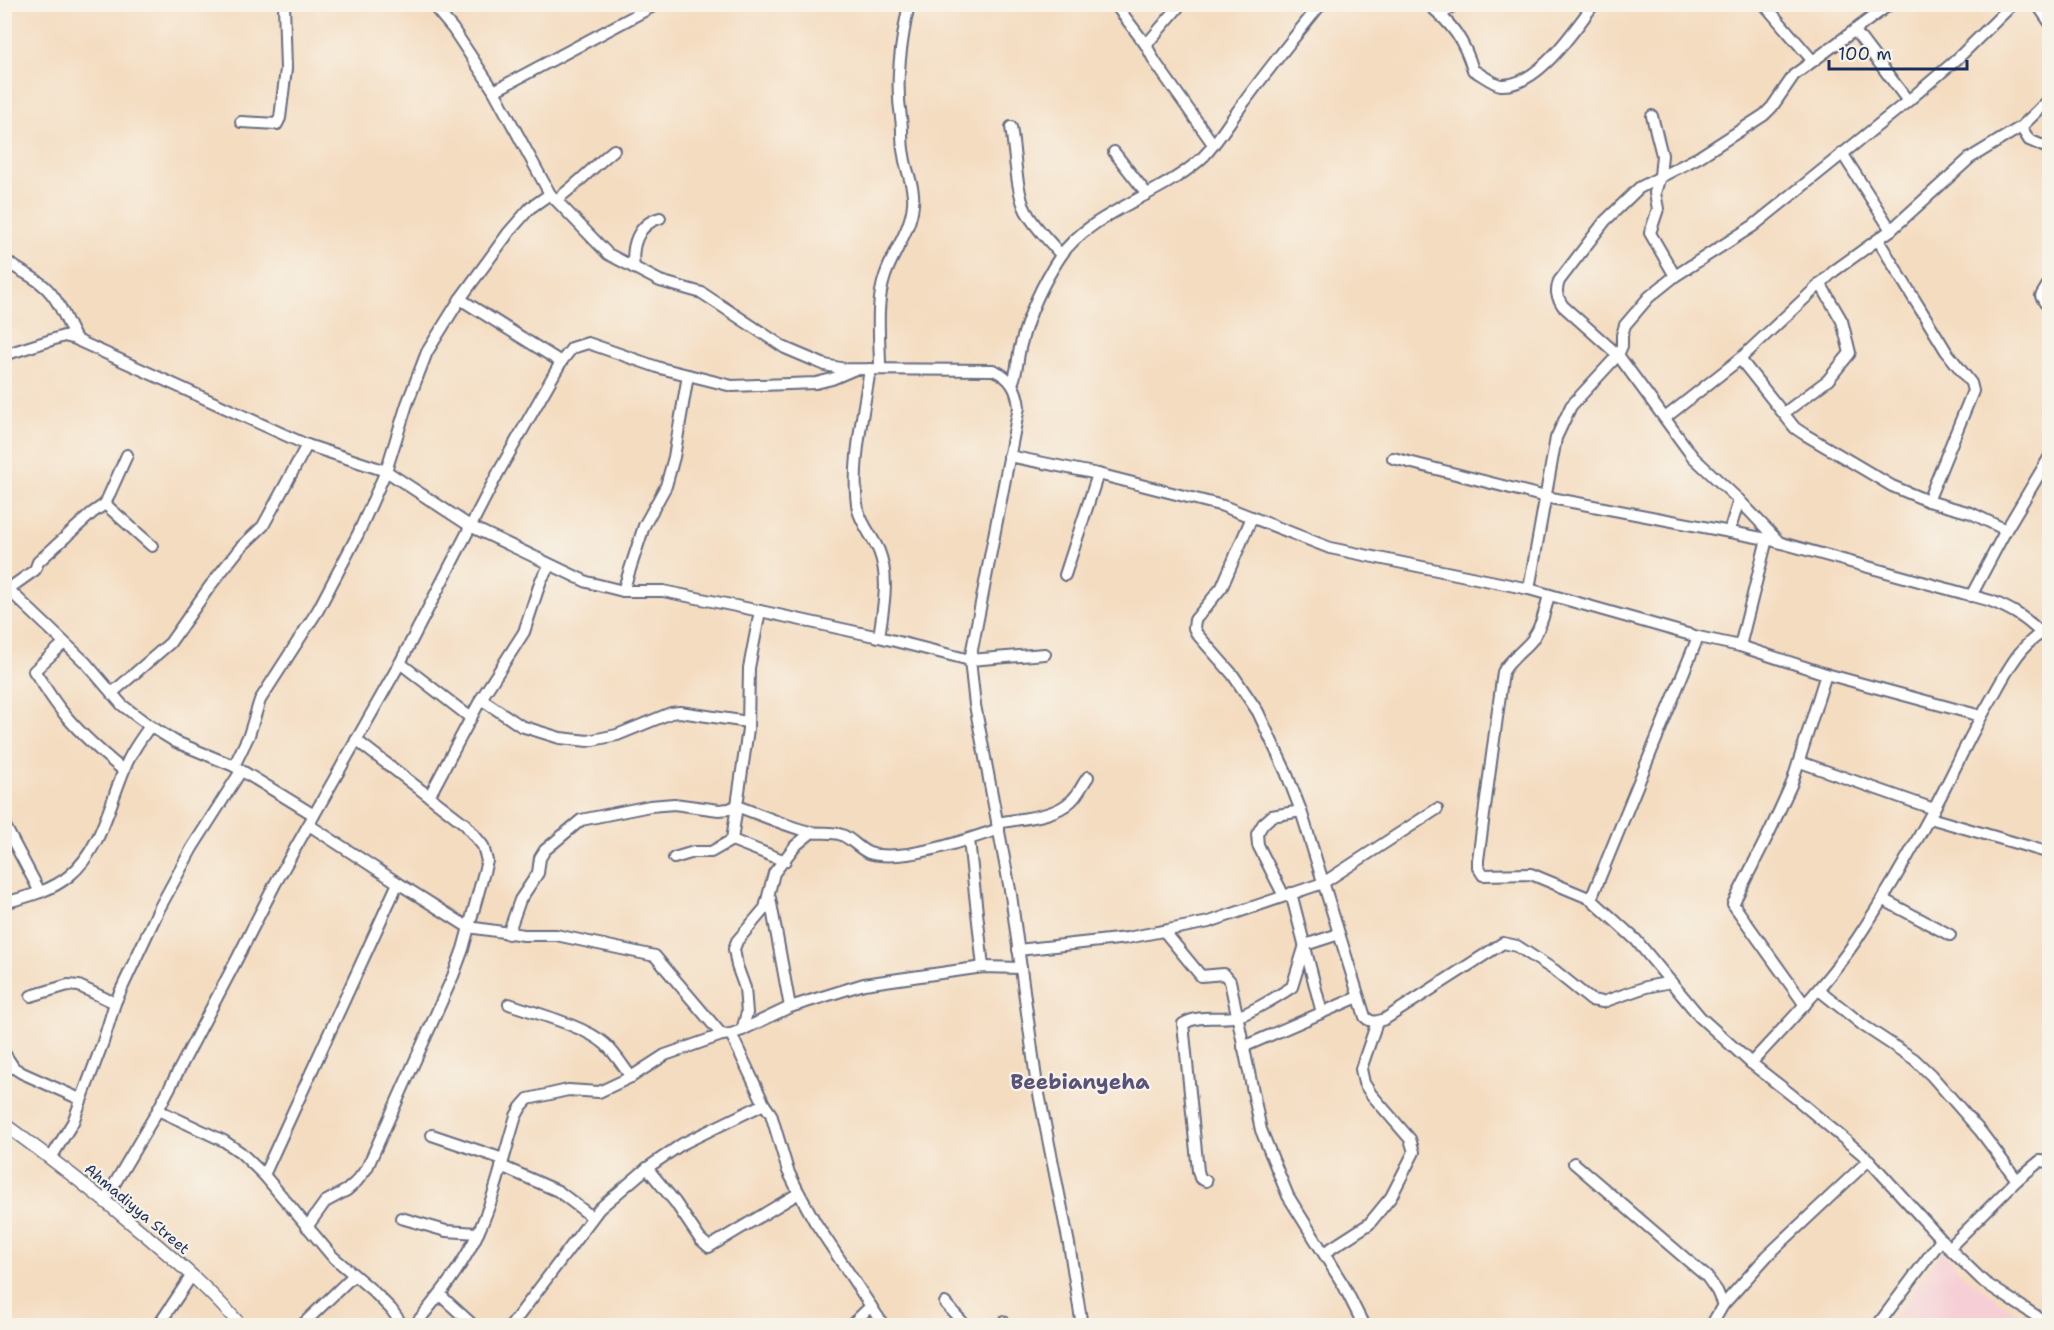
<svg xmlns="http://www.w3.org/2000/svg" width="2054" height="1330" font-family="'Shantell Sans',sans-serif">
	<rect width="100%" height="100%" fill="#f7f3e8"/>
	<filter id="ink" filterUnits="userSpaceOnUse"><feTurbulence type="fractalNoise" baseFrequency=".0167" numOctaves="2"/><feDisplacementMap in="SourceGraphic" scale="12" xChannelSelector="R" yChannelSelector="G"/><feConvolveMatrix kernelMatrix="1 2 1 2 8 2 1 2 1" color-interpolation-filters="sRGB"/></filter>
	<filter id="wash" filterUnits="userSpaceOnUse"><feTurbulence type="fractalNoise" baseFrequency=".008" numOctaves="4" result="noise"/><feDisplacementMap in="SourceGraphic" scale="24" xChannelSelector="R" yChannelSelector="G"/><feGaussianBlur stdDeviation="1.35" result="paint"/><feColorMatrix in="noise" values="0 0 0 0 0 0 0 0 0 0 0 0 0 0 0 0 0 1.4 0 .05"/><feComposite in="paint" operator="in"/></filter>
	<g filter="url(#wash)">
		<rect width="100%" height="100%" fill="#f4dcc0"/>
		<polygon fill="#f6cfd6" points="1943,1250 1962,1274 2034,1325 1888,1325"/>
	</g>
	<g filter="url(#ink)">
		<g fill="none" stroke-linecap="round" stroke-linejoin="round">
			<g stroke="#676c80" stroke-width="14">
				<g id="minor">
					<path d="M432 4 453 29 494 91 550 194 608 254 660 281 702 293 785 348 825 365 845 369 993 370C1010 377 1017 388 1019 407L970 660 975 705 1011 895 1036 1079 1069 1244 1082 1326"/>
					<polyline points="1115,4 1146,45 1155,62 1213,144"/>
					<path d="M1428 4C1452 24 1464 40 1473 70 1481 74 1493 84 1501 85 1538 87 1574 30 1594 4"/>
					<polyline points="1764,4 1813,61"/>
					<polyline points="2037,4 2050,23"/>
					<polyline points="1441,15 1455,4"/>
					<polyline points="1855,31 1908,101"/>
					<polyline points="1146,45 1181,4"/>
					<polyline points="494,91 657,4"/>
					<polyline points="1652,116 1662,155 1660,176 1655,193 1658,209 1650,233 1675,276"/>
					<polyline points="241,122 277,124 280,118 286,69 284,4"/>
					<path d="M1011 127C1015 150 1016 192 1026 211 1035 228 1049 240 1061 255"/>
					<polyline points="2021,127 2029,140 2050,149"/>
					<polyline points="1114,152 1147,194"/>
					<polyline points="1842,153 1891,230"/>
					<path d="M556 200C577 185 594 166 614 150"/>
					<polyline points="1878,240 1946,351 1971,383 1973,391 1928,501"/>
					<path d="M4 259C16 270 32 275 44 286 60 300 66 322 76 339L81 342 307 445 386 471 470 526 587 582 623 591H663L760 611 879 637 970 660 1045 654"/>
					<path d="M634 268C631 247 637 224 660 218"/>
					<polyline points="2050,281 2041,296 2045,303 2050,305"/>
					<polyline points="460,299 561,362"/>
					<polyline points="4,355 64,336 76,339"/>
					<polyline points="1740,359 1795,428 1804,434 1892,486 1928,501 1971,513 2006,530"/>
					<path d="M880 368C880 338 875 305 885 276 893 252 911 230 913 204 915 186 906 172 904 155 901 143 903 130 901 118 895 81 901 42 909 4"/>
					<path d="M870 369C864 410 850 470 858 510 862 525 873 537 879 551 890 579 883 608 879 637"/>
					<path d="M1012 384C1018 371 1017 358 1021 344 1029 313 1042 284 1060 257 1089 212 1164 195 1204 156 1219 140 1231 119 1245 101 1269 68 1295 36 1321 4"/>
					<polyline points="1784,413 1828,380 1850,353 1842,321 1820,283"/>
					<polyline points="1665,418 1740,359 1834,271 1891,230 1970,158 2021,127 2050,99"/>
					<polyline points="1009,456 1098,474 1223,506 1330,548 1529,589 1698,637 1740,646 1826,674 1981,716"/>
					<path d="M1393 458 1546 497 1767 539 1991 601C2011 609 2025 617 2041 633"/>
					<polyline points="105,504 152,546"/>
					<path d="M1252 517 1222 587 1195 620 1194 628 1197 634 1233 675 1258 712 1286 772 1301 811 1365 1017C1371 1023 1377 1022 1385 1019L1503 943 1517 946 1554 970 1591 1000 1603 1002 1646 987 1671 982"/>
					<polyline points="1729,532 1739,500"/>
					<path d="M1779 542 1739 500 1693 457 1618 355 1563 306C1557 297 1555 292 1559 281L1605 221 1639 188 1699 157 1764 115 1772 107 1794 75 1890 4"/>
					<polyline points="1065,575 1098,474"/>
					<polyline points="8,589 86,663 122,705 150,726 176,742 234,766 314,815"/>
					<polyline points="1529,589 1556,438 1571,406 1618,355 1622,346 1622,335 1625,325 1649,297 1675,276 1753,226 1908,101 1956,60 2013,4"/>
					<polyline points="623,591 644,526 666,486 674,457 688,375"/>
					<polyline points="4,592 35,570 38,562 92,513 105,504 127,455"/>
					<path d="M1549 595C1545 610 1542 626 1532 640 1523 651 1510 659 1503 672L1478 860V867L1483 875 1531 874 1591 899 1636 940 1700 1017 1751 1063 1793 1096 1869 1160 1949 1248 1984 1282 2050 1325"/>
					<polyline points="1971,596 2006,530 2050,456"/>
					<path d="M64 643 34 671C43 683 51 698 61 710 79 733 101 752 123 770"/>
					<polyline points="1740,646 1767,539"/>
					<polyline points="400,663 471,718"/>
					<polyline points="112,693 170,643 210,586 241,547 263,526 307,445"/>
					<polyline points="481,699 521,726 560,738 588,741 617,735 671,713 680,712 748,722"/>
					<polyline points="1800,762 1934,809"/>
					<polyline points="234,766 249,735 260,700 318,610 358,534 386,471 407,404 427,352 460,299 509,232 530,208 550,194"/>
					<polyline points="430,795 481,699 524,632 541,580 550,565"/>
					<polyline points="1930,818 2050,853"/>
					<path d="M997 823C1021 818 1053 818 1071 801 1078 795 1082 785 1088 777"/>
					<polyline points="4,824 40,892"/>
					<polyline points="732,840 785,861"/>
					<polyline points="969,840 983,967"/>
					<polyline points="674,858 694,852 711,852 732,840 748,729 749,668 760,611"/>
					<polyline points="398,883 468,927 524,935 556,935 655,956 722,1035 731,1034 742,1030 790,1007 864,984 983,967 1021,968"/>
					<polyline points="1291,893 1322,1013"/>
					<polyline points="1284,896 1258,845 1257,834 1263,824 1272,816 1301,811"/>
					<polyline points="770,898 790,1007"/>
					<polyline points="1591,899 1698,637"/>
					<polyline points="1882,899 1950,935"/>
					<path d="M4 903C26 897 51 891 69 876 100 851 109 806 124 770 130 754 140 740 150 726"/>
					<polyline points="1164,931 1201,976 1224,974 1230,981 1261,1130 1288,1196 1344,1286 1364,1326"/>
					<path d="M508 934 520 900 538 873 540 858 545 850 581 820 650 806 674 804 719 810 729 809 736 806C760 814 785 826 810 832 821 834 831 831 842 835 852 839 859 849 869 853 901 863 967 840 999 829"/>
					<polyline points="1018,950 1127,938 1209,922 1323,883 1437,809"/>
					<polyline points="1819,990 1864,1026 1914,1059 1931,1075 1981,1132 2017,1180"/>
					<polyline points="31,996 68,985 79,986 115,1003"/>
					<path d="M509 1004C535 1013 585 1026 605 1044 615 1053 623 1066 631 1077"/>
					<polyline points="1805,1005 1733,904 1770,831 1792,783 1826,674"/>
					<polyline points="742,1030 747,1013 745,988 737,966 734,949 737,941 765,908 774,873 795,846 812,832"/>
					<polyline points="731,1034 764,1104 771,1114 788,1171 799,1193 815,1222 884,1326"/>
					<polyline points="1243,1047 1358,997"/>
					<polyline points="4,1053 14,1068 22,1073 80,1099"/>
					<path d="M1751 1063C1788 1023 1826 984 1857 939 1883 900 1907 859 1929 818 1950 781 1966 742 1988 705 2004 678 2019 641 2050 629"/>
					<polyline points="158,1110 224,1141 240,1152 264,1175 332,1256 373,1291 391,1309 403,1326"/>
					<polyline points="432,1135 503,1159"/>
					<polyline points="51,1158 73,1122 103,1042 115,1003 159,909 192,848 241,771"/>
					<polyline points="1574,1163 1707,1277 1717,1291 1723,1305"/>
					<polyline points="501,1166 558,1191 592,1217"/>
					<polyline points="647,1168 675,1202 700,1239 709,1247 799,1193"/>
					<polyline points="264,1175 398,883 309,825"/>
					<path d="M1206 1181 1200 1178 1198 1171 1183 1024C1201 1013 1219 1021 1238 1016 1253 1012 1278 996 1292 987L1305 945 1339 934"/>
					<polyline points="105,1200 158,1110 237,959 275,884 400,663 498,473 561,362 572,348 588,343 660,368 732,386 816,383 832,379 853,370"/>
					<polyline points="401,1218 446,1231 478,1233"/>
					<polyline points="307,1227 325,1202 347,1190 357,1181 367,1168 453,976 463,949 487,861 483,846 465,824 356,740"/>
					<polyline points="1949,1248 2017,1180 2040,1161 2050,1162"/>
					<polyline points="1324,1253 1369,1224 1391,1197 1414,1152 1410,1139 1371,1094 1364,1083 1361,1069 1377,1022"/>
					<polyline points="440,1295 474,1326"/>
					<polyline points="945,1303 966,1326"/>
					<polyline points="158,1326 192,1275"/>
					<polyline points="301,1326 353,1276"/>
					<path d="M414 1326C439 1296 463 1266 479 1231 496 1194 504 1154 516 1116L521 1107 528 1099 568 1090 599 1092 631 1077 665 1055 722 1035"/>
					<polyline points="511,1326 599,1209 647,1168 682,1144 764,1104"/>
					<polyline points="850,1326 871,1306"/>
					<polyline points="1000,1326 1004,1322"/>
					<polyline points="1711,1326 1723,1305 1767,1256 1869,1160"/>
					<polyline points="1877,1326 1941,1240"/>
				</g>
			</g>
			<g stroke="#676c80" stroke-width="15">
				<path id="tertiary" d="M4 1124C54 1160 102 1198 148 1237 181 1265 213 1293 241 1326"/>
			</g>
			<use href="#minor" stroke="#fff" stroke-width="10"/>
			<use href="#tertiary" stroke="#fff" stroke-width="12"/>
		</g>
	</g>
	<g text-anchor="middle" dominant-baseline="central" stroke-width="4.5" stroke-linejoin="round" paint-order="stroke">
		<g font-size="15" fill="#1b2f5e" stroke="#f7f3e8">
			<text transform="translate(137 1209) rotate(40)">Ahmadiyya Street</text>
		</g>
		<g font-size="21" font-weight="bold" fill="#59537c" stroke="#f7f3e8">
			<text x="1080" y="1082">Beebianyeha</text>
		</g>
	</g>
	<rect width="2054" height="1330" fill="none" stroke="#f7f3e8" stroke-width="24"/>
	<path d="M1829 60v9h138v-9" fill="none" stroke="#1b2f5e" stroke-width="3"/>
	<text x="1838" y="60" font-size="18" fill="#1b2f5e" stroke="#f7f3e8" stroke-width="4.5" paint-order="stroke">100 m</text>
</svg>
